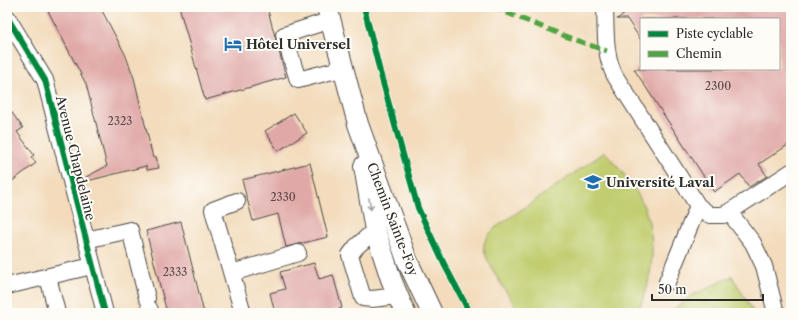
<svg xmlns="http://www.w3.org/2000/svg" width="798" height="320" font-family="'Libre Caslon Text',serif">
	<rect width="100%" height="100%" fill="#fdfcf7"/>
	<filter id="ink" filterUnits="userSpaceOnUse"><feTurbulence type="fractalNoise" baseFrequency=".025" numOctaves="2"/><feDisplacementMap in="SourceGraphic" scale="8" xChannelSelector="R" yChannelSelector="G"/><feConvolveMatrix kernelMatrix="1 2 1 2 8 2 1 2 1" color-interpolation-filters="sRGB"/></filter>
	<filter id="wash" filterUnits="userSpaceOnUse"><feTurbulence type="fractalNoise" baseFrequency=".012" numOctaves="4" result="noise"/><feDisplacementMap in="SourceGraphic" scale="16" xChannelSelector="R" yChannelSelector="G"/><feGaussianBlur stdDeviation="0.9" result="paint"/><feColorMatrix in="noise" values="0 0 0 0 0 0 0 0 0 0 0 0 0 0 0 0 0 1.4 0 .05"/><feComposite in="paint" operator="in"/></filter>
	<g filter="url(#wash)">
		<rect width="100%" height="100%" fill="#f3dbbb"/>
		<g fill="#c1cd6f" stroke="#767c4d">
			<path d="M605 152C616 165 628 178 637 193 659 230 655 276 637 313H520C512 300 485 262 484 249 483 240 489 234 495 228Z"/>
			<polygon points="732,276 754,313 669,313 691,296"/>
		</g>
		<g id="blocks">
			<g fill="#e0a9a7">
				<polygon points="46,7 100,7 125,54 134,78 153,158 156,157 159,168 147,170 146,166 87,181 86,177 107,166 86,84"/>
				<polygon points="179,7 267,7 286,77 205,100"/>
				<polygon points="636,7 791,7 791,143 759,164 767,176 749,187 740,174 714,192 634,69 779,69 779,19 641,19 641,40 627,19 617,19"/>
				<polygon points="7,106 23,128 17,132 34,155 31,157 36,163 7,185"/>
				<polygon points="294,113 307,133 278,151 265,131"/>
				<polygon points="310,163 328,237 286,247 278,214 253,221 242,180"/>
				<polygon points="181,222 204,313 167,313 146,231"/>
				<polygon points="314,263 319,279 333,275 342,308 326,313 275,313 270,293 285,289 280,272"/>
			</g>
		</g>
	</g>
	<g filter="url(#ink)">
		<use href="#blocks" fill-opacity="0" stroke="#494541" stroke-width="1"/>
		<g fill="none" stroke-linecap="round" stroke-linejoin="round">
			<g stroke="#494541" stroke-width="18">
				<g id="minor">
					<path d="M605 7C606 30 604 55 615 76L698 206 710 215H723L729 212 753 243 764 266 776 313"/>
					<polyline points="7,17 45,80 105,313"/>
					<polyline points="331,20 284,35 298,80 344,68"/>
					<polyline points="237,201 213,210 243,313"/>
					<polyline points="729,212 791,172"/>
					<polyline points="375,230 356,247 350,255 363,298 372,299 398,296"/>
					<polyline points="86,240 130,230 147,298"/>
					<polyline points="232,273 298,253"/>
					<polyline points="48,277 57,313"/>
					<polyline points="667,282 698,206"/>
					<polyline points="7,286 92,266"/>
					<polyline points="149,308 151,313"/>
				</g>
			</g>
			<g stroke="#494541" stroke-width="22">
				<g id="major">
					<polyline points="327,7 358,124 407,260 432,313"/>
					<polyline points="364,166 375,230 391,279 405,313"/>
				</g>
			</g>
			<use href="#minor" stroke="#fff" stroke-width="16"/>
			<use href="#major" stroke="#fff" stroke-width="20"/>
			<polyline stroke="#51a443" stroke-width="5" stroke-dasharray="10 5" stroke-linecap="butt" points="492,7 575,40 607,51"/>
			<g stroke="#fdfcf7" stroke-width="8">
				<g id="cycleway">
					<polyline points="364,7 380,72 418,208 444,264 470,313"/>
					<polyline points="7,17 45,80 105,313"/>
				</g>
			</g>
			<use href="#cycleway" stroke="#00873e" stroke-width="6"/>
		</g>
		<defs><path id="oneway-shaft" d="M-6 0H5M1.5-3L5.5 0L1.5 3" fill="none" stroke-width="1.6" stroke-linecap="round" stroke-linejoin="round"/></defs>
		<use stroke="#a0a0a0" href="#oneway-shaft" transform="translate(370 204) rotate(80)"/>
	</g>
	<defs>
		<g id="hotel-bare" transform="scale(1.38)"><path d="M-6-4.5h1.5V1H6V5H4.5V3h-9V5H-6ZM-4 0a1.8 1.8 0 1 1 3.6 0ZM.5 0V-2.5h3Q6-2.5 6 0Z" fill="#1f6fb2" stroke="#fdfcf7" stroke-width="2.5" paint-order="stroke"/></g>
		<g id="university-bare" transform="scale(1.38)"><path d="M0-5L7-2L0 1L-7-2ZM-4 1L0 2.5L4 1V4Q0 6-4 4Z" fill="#1f6fb2" stroke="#fdfcf7" stroke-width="2.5" paint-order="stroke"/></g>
	</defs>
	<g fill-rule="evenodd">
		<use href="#hotel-bare" x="233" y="44"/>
		<use href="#university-bare" x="593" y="182"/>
	</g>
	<g text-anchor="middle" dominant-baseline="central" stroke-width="4" stroke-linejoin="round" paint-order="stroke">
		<g font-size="11" fill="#584a4a">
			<text x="718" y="86">2300</text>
			<text x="120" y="121">2323</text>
			<text x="283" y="197">2330</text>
			<text x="175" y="272">2333</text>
		</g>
		<g font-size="13" font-weight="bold" fill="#2b2b2b" stroke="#fdfcf7" text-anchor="start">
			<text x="246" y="44">Hôtel Universel</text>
			<text x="606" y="182">Université Laval</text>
		</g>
		<g font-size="13" fill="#2b2b2b" stroke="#fdfcf7">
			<text transform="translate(76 158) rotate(76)">Avenue Chapdelaine</text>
			<text transform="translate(393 219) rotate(69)">Chemin Sainte-Foy</text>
		</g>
	</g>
	<rect width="798" height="320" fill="none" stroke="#fdfcf7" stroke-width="24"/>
	<rect x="640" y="18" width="140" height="52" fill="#fdfcf7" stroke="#a9a8a5"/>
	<rect x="648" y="31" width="20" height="6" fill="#00873e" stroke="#a9a8a5"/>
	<text x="676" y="38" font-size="12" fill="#2b2b2b">Piste cyclable</text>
	<rect x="648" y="51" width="20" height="6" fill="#51a443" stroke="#a9a8a5"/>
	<text x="676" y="58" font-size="12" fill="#2b2b2b">Chemin</text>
	<path d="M652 294v6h111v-6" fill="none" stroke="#2b2b2b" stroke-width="2"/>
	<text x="658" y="294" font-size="12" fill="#2b2b2b" stroke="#fdfcf7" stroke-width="3" paint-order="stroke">50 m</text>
</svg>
